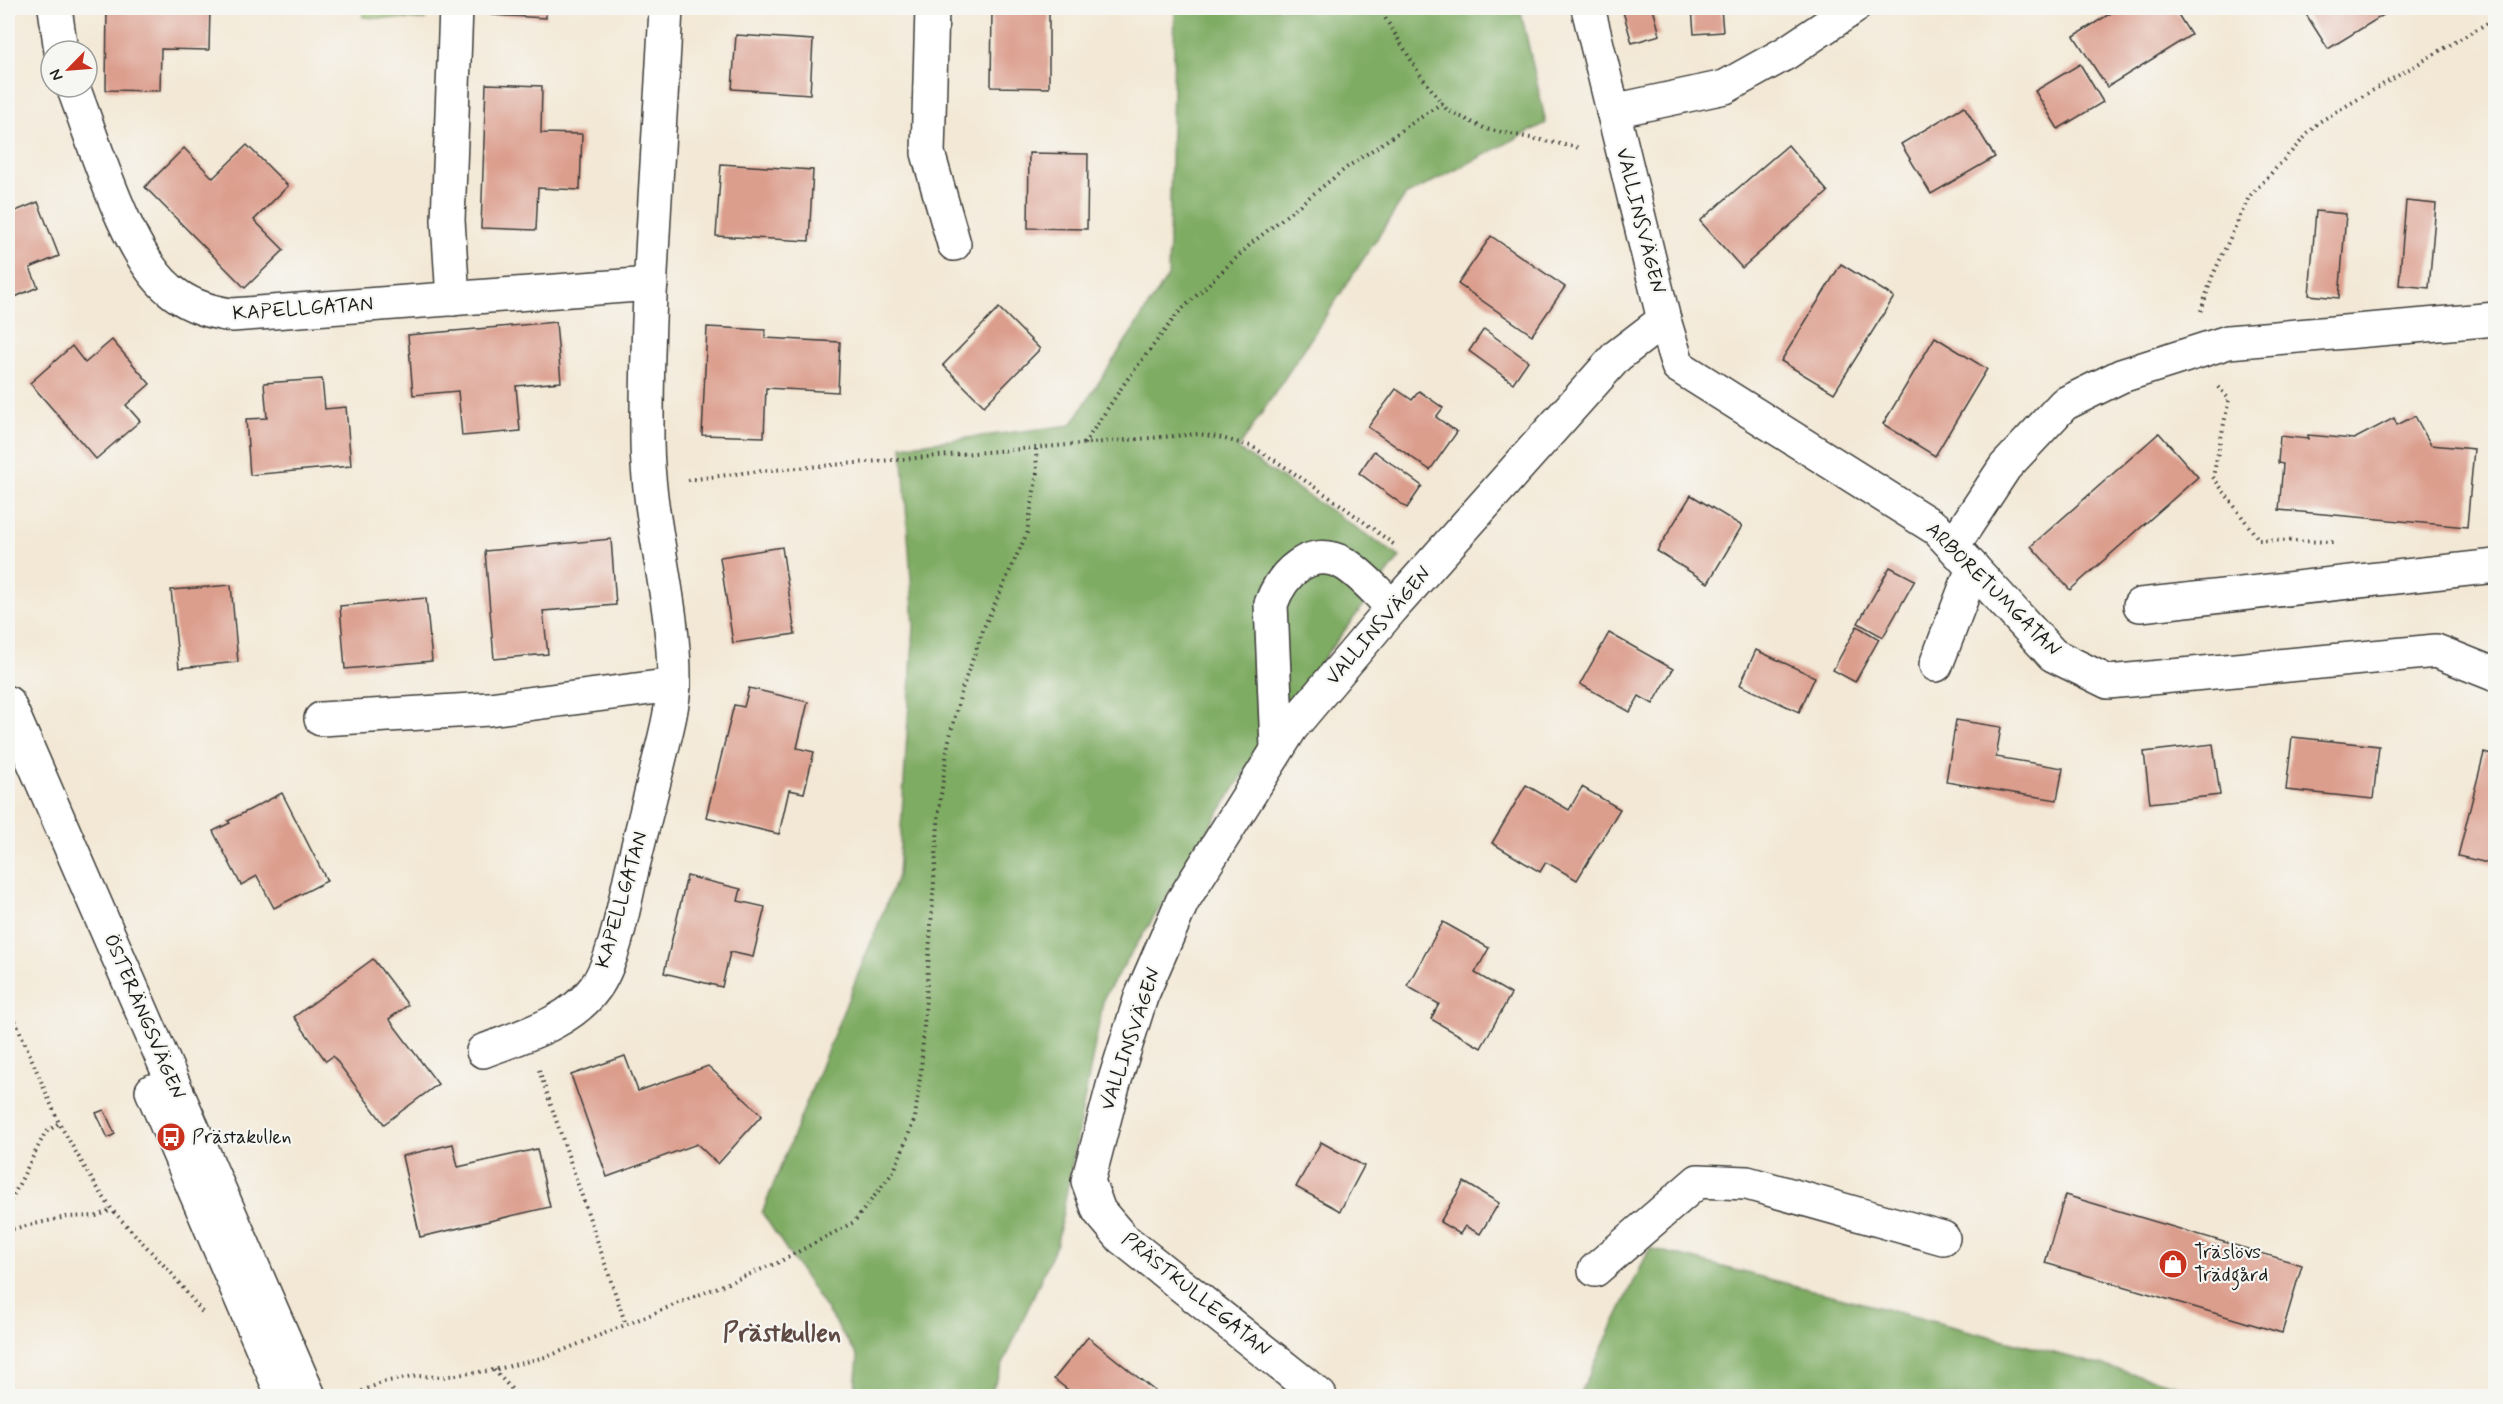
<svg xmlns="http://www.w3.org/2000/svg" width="2503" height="1404" font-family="Mynerve,sans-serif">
	<rect width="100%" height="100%" fill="#f6f6f2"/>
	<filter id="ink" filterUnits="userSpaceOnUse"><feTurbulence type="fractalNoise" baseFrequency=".0167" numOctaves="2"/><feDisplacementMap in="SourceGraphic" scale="12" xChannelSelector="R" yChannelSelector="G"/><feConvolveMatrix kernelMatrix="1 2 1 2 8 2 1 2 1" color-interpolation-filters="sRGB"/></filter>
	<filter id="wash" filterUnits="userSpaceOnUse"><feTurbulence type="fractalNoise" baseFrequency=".008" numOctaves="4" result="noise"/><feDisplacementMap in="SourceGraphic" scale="24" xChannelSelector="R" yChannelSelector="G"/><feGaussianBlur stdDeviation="1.35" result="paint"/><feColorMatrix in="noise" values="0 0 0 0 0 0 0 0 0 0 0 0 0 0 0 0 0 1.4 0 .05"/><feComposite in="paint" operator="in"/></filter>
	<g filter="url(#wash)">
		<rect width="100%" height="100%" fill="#f3e8d5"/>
		<polygon fill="#9fc772" stroke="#5e7247" stroke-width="1.5" points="363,8 426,8 425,20 363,17"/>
		<g fill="#7fac64" stroke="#4e6440" stroke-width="1.5">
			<polygon points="1175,8 1520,8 1546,123 1405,196 1238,449 1400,557 1277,720 1104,997 1057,1243 989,1396 854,1396 858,1357 762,1213 898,875 914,625 902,446 1071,425 1168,276"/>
			<polygon points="1650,1248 2220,1396 1579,1396"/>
		</g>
		<g id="blocks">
			<g fill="#db9d8c">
				<polygon points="107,8 210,8 209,50 161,49 160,91 106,90"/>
				<polygon points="491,8 546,8 546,18 491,15"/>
				<polygon points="992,8 1049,8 1049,88 991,87"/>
				<polygon points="1622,8 1653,8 1660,35 1632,43"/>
				<polygon points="1692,8 1721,8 1723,32 1694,34"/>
				<polygon points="2119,8 2174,8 2191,35 2107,87 2074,36"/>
				<polygon points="2302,8 2395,8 2328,49"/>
				<polygon points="736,35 813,40 810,94 732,89"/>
				<polygon points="2080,64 2103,102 2058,129 2035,91"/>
				<polygon points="486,84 542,86 541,133 582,134 580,190 538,188 536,230 481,228"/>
				<polygon points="1964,106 1995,157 1931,194 1901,144"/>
				<polygon points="247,145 288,186 254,220 284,250 245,288 145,187 184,148 213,178"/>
				<polygon points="1788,145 1828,192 1742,268 1700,221"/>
				<polygon points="1029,153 1088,154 1087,229 1028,228"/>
				<polygon points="721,164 813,170 809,241 716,236"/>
				<polygon points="2406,201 2436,204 2429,288 2399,285"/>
				<polygon points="38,202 59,256 30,268 38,287 8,300 8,214"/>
				<polygon points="2316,211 2346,214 2339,298 2309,295"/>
				<polygon points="1491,236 1565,287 1532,335 1458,284"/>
				<polygon points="1841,264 1894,297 1834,393 1781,361"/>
				<polygon points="999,308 1040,349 984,406 943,365"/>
				<polygon points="556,322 561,382 516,386 520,431 462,436 458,391 413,395 408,335"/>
				<polygon points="707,327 765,330 765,338 840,342 838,392 766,388 764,437 702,435"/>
				<polygon points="1484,329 1528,361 1513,383 1469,351"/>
				<polygon points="1935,337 1987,369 1935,456 1883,424"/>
				<polygon points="112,340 150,384 126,405 140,421 96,459 30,383 72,346 85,363"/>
				<polygon points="322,379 325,409 346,407 351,466 250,475 246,419 267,418 264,383"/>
				<polygon points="1396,389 1412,400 1419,391 1443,408 1436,417 1457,432 1430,470 1368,427"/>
				<polygon points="2415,416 2431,445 2474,449 2467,527 2279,510 2283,464 2278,463 2280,436 2308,439 2308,435 2354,439 2394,418 2397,425"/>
				<polygon points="2159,433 2198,477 2070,590 2031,546"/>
				<polygon points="1374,451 1422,486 1407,508 1359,473"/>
				<polygon points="1691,495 1742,526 1708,583 1657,551"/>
				<polygon points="611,539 616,605 543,611 548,654 494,659 485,551"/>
				<polygon points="782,547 795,634 733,643 720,557"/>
				<polygon points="1890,567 1915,580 1883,637 1858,623"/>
				<polygon points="231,585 238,662 179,668 171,590"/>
				<polygon points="426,598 432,661 345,669 340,606"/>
				<polygon points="1857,626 1879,639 1855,682 1833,670"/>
				<polygon points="1609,633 1673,669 1653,704 1639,696 1630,712 1580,684"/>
				<polygon points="1756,650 1815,677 1799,712 1740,685"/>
				<polygon points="749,688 808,702 797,748 814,752 804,793 789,790 779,834 706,817 734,705 744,707"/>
				<polygon points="1956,720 2001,727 1996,757 2063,768 2057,800 1946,782"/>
				<polygon points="2292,737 2379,746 2373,799 2286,790"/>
				<polygon points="2213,744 2220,795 2150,803 2144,752"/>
				<polygon points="2484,753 2496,756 2496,865 2458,856"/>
				<polygon points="1526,785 1569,810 1582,787 1620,809 1577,880 1546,862 1540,872 1492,843"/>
				<polygon points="282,793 327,881 274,908 257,876 241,885 213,831 230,823 228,821"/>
				<polygon points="687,876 741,889 738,901 765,907 753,957 730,952 722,987 664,973"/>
				<polygon points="1443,922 1489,948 1475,973 1511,994 1481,1048 1431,1019 1439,1004 1407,986"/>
				<polygon points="373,959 408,1005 389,1019 438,1084 384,1124 333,1056 326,1061 294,1017"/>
				<polygon points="625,1056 638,1091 708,1066 762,1115 718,1164 697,1144 607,1177 571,1075"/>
				<polygon points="104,1110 115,1134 108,1138 96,1113"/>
				<polygon points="1321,1142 1364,1166 1340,1211 1296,1187"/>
				<polygon points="453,1144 458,1167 537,1149 550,1207 420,1237 402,1156"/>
				<polygon points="1464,1182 1499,1203 1480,1234 1465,1226 1460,1234 1440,1222"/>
				<polygon points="2065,1195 2302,1265 2282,1333 2045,1263"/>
				<polygon points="1088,1337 1161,1396 1076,1396 1054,1379"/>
			</g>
		</g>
	</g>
	<g filter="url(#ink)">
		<use href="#blocks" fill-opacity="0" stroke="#3c3b38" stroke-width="1.5"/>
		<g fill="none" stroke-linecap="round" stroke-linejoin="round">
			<g stroke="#3c3b38" stroke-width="36">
				<g id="minor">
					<polyline points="55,8 61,51"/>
					<polyline points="932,8 928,153 954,244"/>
					<path d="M73 87C94 141 126 253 169 289 187 305 209 312 232 315L651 284"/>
					<polyline points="1613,111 1725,87 1786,53 1853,8"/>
					<polyline points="453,299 448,220 456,8"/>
					<polyline points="1664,320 1678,366 1937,529 2053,655 2108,682 2436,651 2496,675"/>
					<polyline points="1953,546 2005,467 2064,404 2121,376 2228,342 2496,319"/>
					<polyline points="2140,605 2496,566"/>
					<polyline points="1936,665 1973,568"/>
					<polyline points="8,703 309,1396"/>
					<polyline points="321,719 489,709 674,685"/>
					<path d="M1277 748 1271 604C1282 574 1310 544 1345 564 1362 574 1378 594 1393 607"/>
					<path d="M483 1051C522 1036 570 1023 595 988 615 961 624 904 632 870 641 834 650 797 659 761 665 736 673 709 674 683 675 602 648 523 647 442 646 297 659 152 666 8"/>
					<polyline points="152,1091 283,1396"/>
					<polyline points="1595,1270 1698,1181 1747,1183 1943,1238"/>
					<polyline points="1320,1396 1122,1238 1099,1211 1088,1181 1113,1086 1141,997 1182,902 1291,728 1393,607 1617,356 1664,320 1588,8"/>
				</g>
			</g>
			<g stroke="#3c3b38" stroke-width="4" stroke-dasharray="1.5 4.5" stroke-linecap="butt">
				<polyline points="1379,8 1419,73 1447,110 1486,129 1580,148"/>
				<polyline points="2201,311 2212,277 2249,197 2319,122 2496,18"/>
				<polyline points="2218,387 2229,399 2213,477 2259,540 2335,542"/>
				<polyline points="1084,444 1126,381 1178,313 1253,242 1346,168 1442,103"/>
				<polyline points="688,480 750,472 1198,434 1218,437 1251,446 1279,463 1341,505 1396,546"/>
				<polyline points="8,1004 59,1123 88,1173 112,1210 172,1274 202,1312"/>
				<polyline points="539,1070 626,1325"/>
				<polyline points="8,1206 45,1133 59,1123"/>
				<polyline points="8,1226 12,1229 66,1217 96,1216 112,1210"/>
				<polyline points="494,1370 518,1396"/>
				<polyline points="351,1396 383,1382 418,1376 441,1377 494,1370 549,1356 777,1263 854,1222 894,1171 915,1118 921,1069 939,810 948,744 962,689 985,625 1027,533 1037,473 1036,449"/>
			</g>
			<use href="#minor" stroke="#fff" stroke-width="33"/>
		</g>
	</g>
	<defs>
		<g id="bus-disc" transform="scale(1.5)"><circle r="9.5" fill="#c8321e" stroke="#f6f6f2"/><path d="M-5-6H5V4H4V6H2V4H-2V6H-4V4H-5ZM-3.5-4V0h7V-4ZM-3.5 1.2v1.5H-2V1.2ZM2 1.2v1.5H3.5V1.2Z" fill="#fff"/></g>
		<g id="shop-disc" transform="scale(1.5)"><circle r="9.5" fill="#c8321e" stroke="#f6f6f2"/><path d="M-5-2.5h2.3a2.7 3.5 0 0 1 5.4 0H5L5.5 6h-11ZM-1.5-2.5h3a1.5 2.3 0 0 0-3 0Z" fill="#fff"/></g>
	</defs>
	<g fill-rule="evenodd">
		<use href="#bus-disc" x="171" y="1137"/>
		<use href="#shop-disc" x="2173" y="1264"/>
	</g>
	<g text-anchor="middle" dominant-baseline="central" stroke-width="4.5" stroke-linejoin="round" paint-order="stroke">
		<g font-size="20" fill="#1c1c1c" stroke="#f6f6f2">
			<text transform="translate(1640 221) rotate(76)">VALLINSVÄGEN</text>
			<text transform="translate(303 309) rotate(-4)">KAPELLGATAN</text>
			<text transform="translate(1993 590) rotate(45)">ARBORETUMGATAN</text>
			<text transform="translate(1379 626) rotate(-49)">VALLINSVÄGEN</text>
			<text transform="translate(622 900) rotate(-74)">KAPELLGATAN</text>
			<text transform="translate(144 1017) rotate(67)">ÖSTERÄNGSVÄGEN</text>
			<text transform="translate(1131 1039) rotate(-71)">VALLINSVÄGEN</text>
			<text transform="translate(1196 1295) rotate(39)">PRÄSTKULLEGATAN</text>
		</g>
		<g font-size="20" fill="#1c1c1c" stroke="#f6f6f2" text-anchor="start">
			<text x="192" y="1137">Prästakullen</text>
			<text x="2194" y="1252">Träslövs<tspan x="2194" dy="23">Trädgård</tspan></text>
		</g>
		<g font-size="26" font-weight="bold" fill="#5f4943" stroke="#f6f6f2">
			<text x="782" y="1334">Prästkullen</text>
		</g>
	</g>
	<rect width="2503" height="1404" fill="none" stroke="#f6f6f2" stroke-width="30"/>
	<g transform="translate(69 69) rotate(245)"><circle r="28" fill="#f6f6f2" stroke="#9f9f9c" stroke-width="1.5"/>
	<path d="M0-4.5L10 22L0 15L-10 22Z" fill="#c8321e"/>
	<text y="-9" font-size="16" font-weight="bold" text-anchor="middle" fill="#1c1c1c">N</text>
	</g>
</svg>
